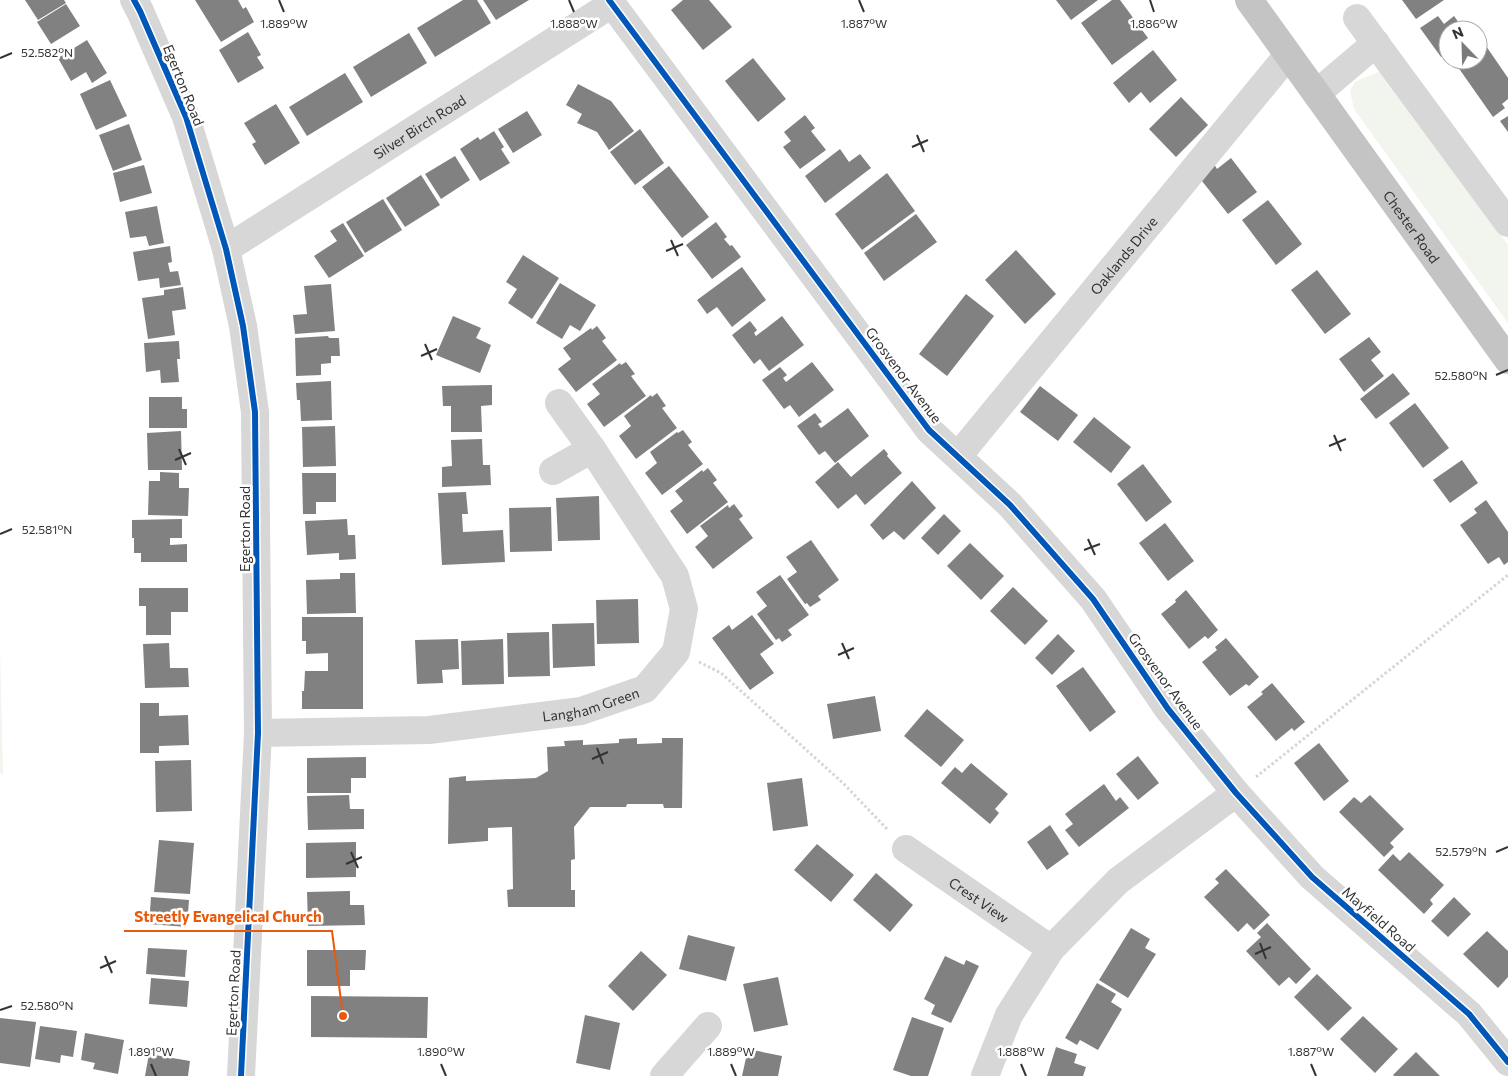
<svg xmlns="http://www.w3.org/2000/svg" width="1508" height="1076" font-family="Commissioner,sans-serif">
	<rect width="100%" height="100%" fill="#fff"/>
	<g fill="#f1f5ed">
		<polygon points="1380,71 1508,245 1508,323 1354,109 1350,91 1355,82"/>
		<polygon points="0,648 3,775 0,773"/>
	</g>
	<g fill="#818181">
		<polygon points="25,0 64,0 66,3 38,20"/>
		<polygon points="195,0 238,0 243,9 246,7 254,22 221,42"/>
		<polygon points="463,0 477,0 491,23 435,57 417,28"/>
		<polygon points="483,0 529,0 496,20"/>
		<polygon points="683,0 709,0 732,27 703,50 671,10"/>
		<polygon points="1056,0 1098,0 1071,20"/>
		<polygon points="1112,0 1120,0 1148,38 1112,65 1081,23"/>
		<polygon points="1402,0 1444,0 1416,19"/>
		<polygon points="66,4 80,26 51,44 37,22"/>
		<polygon points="1438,16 1444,24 1454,16 1464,30 1448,30 1448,52 1441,57 1420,28"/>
		<polygon points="248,32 261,55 257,57 264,68 238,83 219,50"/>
		<polygon points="409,33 427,63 371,97 353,67"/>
		<polygon points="87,40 107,73 92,83 86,72 71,81 58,58"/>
		<polygon points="1486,46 1508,78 1508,99 1502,104 1505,108 1493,117 1453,60 1478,60 1478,52"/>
		<polygon points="1153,50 1177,80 1150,103 1141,92 1129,103 1113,83"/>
		<polygon points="753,58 786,99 758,122 725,81"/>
		<polygon points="345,73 363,102 307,136 289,107"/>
		<polygon points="110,80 127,116 96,130 80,94"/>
		<polygon points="578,84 611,101 634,131 609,150 597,132 577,123 582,114 566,105"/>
		<polygon points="1181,97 1208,125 1176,157 1149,129"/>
		<polygon points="276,104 300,143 265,165 252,144 256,142 244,123"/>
		<polygon points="527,111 542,135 513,153 498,129"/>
		<polygon points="805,115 815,128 811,131 826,150 800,169 783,147 791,141 784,132"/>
		<polygon points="1508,116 1508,132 1500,121"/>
		<polygon points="129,124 142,160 113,171 99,135"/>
		<polygon points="640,129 664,163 635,185 610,152"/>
		<polygon points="494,131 504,147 501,149 510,163 480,181 460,149 478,137 480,140"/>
		<polygon points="840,149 849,162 860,154 871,168 825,203 805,176"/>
		<polygon points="455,156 470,180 441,199 425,174"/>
		<polygon points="1231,158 1257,192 1228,214 1198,176 1214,164 1217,169"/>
		<polygon points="144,165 152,193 120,202 113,173"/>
		<polygon points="669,166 709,217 682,238 642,187"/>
		<polygon points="887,173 915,211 862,250 835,214"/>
		<polygon points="421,175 440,205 405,227 386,198"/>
		<polygon points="383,199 402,230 365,253 346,222"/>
		<polygon points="1268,200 1302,244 1276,265 1242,220"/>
		<polygon points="157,206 164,243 149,246 146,236 130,238 125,212"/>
		<polygon points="916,214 937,242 884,281 864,253"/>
		<polygon points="716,222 727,237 724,239 730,246 732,245 741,257 712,279 686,245"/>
		<polygon points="343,223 364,256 329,278 314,256 337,241 330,231"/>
		<polygon points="170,246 172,262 168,263 170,272 178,271 181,285 160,288 159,278 138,281 133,252"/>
		<polygon points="1016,250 1056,294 1025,324 985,280"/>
		<polygon points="523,255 559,278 532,319 508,303 517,289 506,282"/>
		<polygon points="742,267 766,300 732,327 717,307 707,314 697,300"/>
		<polygon points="1317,270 1351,314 1325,334 1291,290"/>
		<polygon points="560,283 596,305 580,331 570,325 562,339 536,323"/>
		<polygon points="331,284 335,331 295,334 293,315 307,314 304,286"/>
		<polygon points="183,287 186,309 172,311 175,335 148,339 142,298 164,295 164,290"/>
		<polygon points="966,294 994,316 947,376 919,354"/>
		<polygon points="453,316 481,328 476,338 491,345 480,373 436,355"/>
		<polygon points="782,316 804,345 769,371 760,359 754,364 732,335 750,321 757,330 754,333 756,336"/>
		<polygon points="597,326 606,338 602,341 617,360 576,392 558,369 571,359 563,348 591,328 592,330"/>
		<polygon points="328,336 329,338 339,338 340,356 331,356 331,363 321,364 321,375 296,376 295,338"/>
		<polygon points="1369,337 1381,352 1371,360 1384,376 1364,392 1339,359"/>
		<polygon points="179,341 180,359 177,359 179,382 161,383 160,370 146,372 144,343"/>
		<polygon points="626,362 635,374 631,376 646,396 604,427 587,404 600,394 592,384 620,363 621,365"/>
		<polygon points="812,362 834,390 799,417 790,405 784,409 762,380 780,367 787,375 783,378 786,382"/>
		<polygon points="1393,373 1410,394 1376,419 1360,399"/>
		<polygon points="331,381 332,420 301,421 300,400 297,400 296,383"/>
		<polygon points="492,385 492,405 481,406 482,432 451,432 451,406 443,406 442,386"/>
		<polygon points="1040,386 1078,415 1058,441 1020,412"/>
		<polygon points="657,393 666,406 662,408 677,428 636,459 619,436 631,426 624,416 651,395 652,397"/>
		<polygon points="149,397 182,397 182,409 187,409 187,428 149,428"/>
		<polygon points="1415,403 1449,448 1423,468 1389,423"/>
		<polygon points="848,408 869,436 835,463 825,451 819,455 797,426 815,413 822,422 818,424 821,428"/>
		<polygon points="1094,417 1131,447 1111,473 1073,442"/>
		<polygon points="335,426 336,466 303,467 302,427"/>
		<polygon points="683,430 692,442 688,445 703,464 662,495 645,473 657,463 650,452 677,432 678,433"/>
		<polygon points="181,431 182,470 148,470 147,433"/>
		<polygon points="482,439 483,465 490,465 491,485 442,487 442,467 452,466 451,440"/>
		<polygon points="884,449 888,454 887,456 902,473 865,505 856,494 838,509 815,482 838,462 851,477"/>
		<polygon points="1462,460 1478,483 1450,503 1433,480"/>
		<polygon points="1143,464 1172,502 1146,522 1117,484"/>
		<polygon points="708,468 717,480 713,483 728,502 687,534 670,511 683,501 675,491 702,470 703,472"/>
		<polygon points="160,472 179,473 179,488 189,488 188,516 148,515 149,481 160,481"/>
		<polygon points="302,473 336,473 336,502 316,502 316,514 303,514"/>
		<polygon points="912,481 936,508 904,540 894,531 883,540 870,525"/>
		<polygon points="466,492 468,514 462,514 463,532 503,530 505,562 442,565 438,493"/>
		<polygon points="599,496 600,540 558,541 556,498"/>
		<polygon points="1486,500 1508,532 1508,562 1504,565 1499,557 1488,564 1460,525 1477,513 1474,509"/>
		<polygon points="734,504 743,516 739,519 753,538 713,569 695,547 708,536 700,526 728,505 729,508"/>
		<polygon points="551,507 552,551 510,552 509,508"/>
		<polygon points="944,514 961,531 938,555 921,538"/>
		<polygon points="182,519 182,538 170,538 170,545 187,544 187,562 141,562 141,553 134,553 134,538 132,538 132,520"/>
		<polygon points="347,519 348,535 355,535 356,559 339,560 339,553 307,555 305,521"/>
		<polygon points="1165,523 1194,561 1168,581 1139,543"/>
		<polygon points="811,540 839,580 818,596 821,600 810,607 807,603 805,604 787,579 797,572 786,557"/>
		<polygon points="970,543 1004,576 981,600 947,566"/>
		<polygon points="340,573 355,573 356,613 307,614 306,580 340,579"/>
		<polygon points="780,575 809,615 788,630 792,635 782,642 779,638 776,640 757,614 767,606 756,592"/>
		<polygon points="1013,587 1048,621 1025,645 990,611"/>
		<polygon points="139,588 188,588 188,612 171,612 171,635 146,635 146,606 139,606"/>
		<polygon points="1186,590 1218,630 1208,639 1205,636 1189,649 1161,614 1176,602 1175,600"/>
		<polygon points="638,599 639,643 597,644 596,600"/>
		<polygon points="752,615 774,644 760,654 774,673 750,690 712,638 729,625 732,630"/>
		<polygon points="302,617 363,617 363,709 302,709 302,691 304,691 305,671 328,671 328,653 306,654 306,641 302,641"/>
		<polygon points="594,623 595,666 553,668 552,624"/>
		<polygon points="549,632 550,676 508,677 507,633"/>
		<polygon points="1058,634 1075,651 1052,675 1035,658"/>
		<polygon points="1226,638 1259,677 1249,686 1246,684 1230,696 1202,662 1217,650 1215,647"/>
		<polygon points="458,639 459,669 442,670 443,683 417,684 415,640"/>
		<polygon points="503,639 504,684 462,685 461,641"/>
		<polygon points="169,643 170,668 188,668 189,687 145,688 143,644"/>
		<polygon points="1083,667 1116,712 1090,732 1056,686"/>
		<polygon points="1272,683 1305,722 1294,731 1292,728 1276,741 1247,707 1263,694 1261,692"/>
		<polygon points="875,696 881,731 833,739 827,704"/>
		<polygon points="140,703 159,703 159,716 188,715 189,745 159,746 159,753 140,753"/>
		<polygon points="927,709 964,740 941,767 904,736"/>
		<polygon points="637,738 637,744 662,743 662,738 683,738 682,808 664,808 663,804 627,804 626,807 590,807 574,827 575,859 571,860 571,890 575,890 575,907 508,907 507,890 513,889 512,827 488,828 488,841 448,844 449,778 466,776 466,781 536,778 548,771 547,747 565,746 564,741 583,740 583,745 619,743 619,739"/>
		<polygon points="1319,743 1349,781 1324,801 1294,763"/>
		<polygon points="1138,756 1159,783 1138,800 1116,774"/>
		<polygon points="366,757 366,778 351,778 351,793 307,793 307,758"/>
		<polygon points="191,760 192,811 156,812 155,761"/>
		<polygon points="971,763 1008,794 995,809 999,813 990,824 941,783 955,767 962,773"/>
		<polygon points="802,778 808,826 773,831 767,783"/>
		<polygon points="1104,784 1116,801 1120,797 1129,808 1079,847 1065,830 1073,824 1065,814"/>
		<polygon points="349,795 350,809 364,809 364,829 308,830 307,796"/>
		<polygon points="1370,795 1404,829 1390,843 1394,847 1384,857 1339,812 1354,797 1361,803"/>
		<polygon points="1050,825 1069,854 1047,870 1027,842"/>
		<polygon points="159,840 194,843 190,894 154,892"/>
		<polygon points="356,842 356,877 306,878 306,843"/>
		<polygon points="817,844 854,875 831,902 794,870"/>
		<polygon points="1409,852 1444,885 1430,900 1433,904 1424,914 1378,870 1393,854 1400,861"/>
		<polygon points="1226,869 1270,915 1254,930 1247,923 1238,932 1204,897 1219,883 1215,879"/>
		<polygon points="876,873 913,905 890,932 853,900"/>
		<polygon points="350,891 350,905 364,905 365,925 308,926 307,892"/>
		<polygon points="151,897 189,900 187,927 149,924"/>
		<polygon points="1454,897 1471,914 1448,937 1431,921"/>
		<polygon points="1267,923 1311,969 1296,984 1289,977 1279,986 1246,951 1261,937 1257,933"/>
		<polygon points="1131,928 1150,939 1145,948 1156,954 1128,998 1099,980"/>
		<polygon points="1487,931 1508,951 1508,977 1498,988 1463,954"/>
		<polygon points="688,935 735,947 726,981 679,969"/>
		<polygon points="148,948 187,950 185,977 146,974"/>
		<polygon points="307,950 366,950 365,970 350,970 350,986 307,986"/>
		<polygon points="641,951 667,975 633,1011 608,986"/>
		<polygon points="945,956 964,965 966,960 979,966 951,1023 931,1014 935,1005 924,999"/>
		<polygon points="1317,974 1352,1008 1328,1031 1294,997"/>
		<polygon points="778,977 788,1025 754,1032 743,984"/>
		<polygon points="151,978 189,981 187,1007 149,1004"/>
		<polygon points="1097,983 1116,994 1111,1002 1122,1009 1098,1050 1080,1040 1077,1045 1065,1038"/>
		<polygon points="311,996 428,997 427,1038 311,1037"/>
		<polygon points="585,1015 620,1023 610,1070 576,1063"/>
		<polygon points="1363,1016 1398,1049 1375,1073 1340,1039"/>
		<polygon points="912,1017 944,1028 928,1076 911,1076 893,1070"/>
		<polygon points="0,1018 36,1022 30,1067 0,1063"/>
		<polygon points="40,1026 77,1031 73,1057 61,1055 60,1063 35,1059"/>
		<polygon points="85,1033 124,1040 118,1074 93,1069 95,1063 81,1060"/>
		<polygon points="1056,1047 1077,1054 1074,1063 1086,1067 1083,1076 1047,1076"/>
		<polygon points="748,1049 782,1056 778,1076 742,1076"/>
		<polygon points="1416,1052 1440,1076 1394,1076 1393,1075"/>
		<polygon points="149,1054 190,1061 188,1076 145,1076"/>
	</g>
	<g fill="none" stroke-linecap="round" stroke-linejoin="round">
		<g stroke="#d6d6d6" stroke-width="3" stroke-dasharray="2.5 2.5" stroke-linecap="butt">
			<polyline points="699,662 721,673 843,783 888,830"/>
			<polyline points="1256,777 1508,575"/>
		</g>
		<g stroke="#d7d7d7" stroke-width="28">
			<polyline points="134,0 140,11 186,117 226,249 243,326 255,412 258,733 241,1076"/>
			<polyline points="609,0 929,430 1010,505 1093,599 1168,709 1236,793 1312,877 1469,1014 1508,1062"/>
			<polyline points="1357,18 1508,223"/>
			<polyline points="1317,93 1376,43"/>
			<path id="s1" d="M226 249 612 4"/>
			<path id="s2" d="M958 456 1288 55"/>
			<polyline points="553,471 592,449"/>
			<path id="s3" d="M258 733 429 730 581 711 645 689 676 652 684 609 675 576 592 449 559 403"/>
			<path id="s4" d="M906 849 1051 949"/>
			<polyline points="664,1076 708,1026"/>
			<polyline points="985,1076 1009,1015 1051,949 1118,881 1236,793"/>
		</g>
		<path stroke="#c4c4c4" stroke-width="28" id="s5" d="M1249 0 1508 360"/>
		<g stroke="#fff" stroke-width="9">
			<g id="cycleway">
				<polyline points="134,0 140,11 186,117 226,249 243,326 255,412 258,733 241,1076"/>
				<polyline points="609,0 929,430 1010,505 1093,599 1168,709 1236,793 1312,877 1469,1014 1508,1062"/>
			</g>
		</g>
		<use href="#cycleway" stroke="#0057b8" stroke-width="6"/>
	</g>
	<path fill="none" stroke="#333" stroke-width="2" d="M279 0 284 12M569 0 574 12M859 0 864 12M1150 0 1154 12M0 58 12 53M917 135 924 152M912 147 928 140M671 240 678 256M666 251 683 244M425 344 432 360M421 356 437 349M1496 375 1508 370M1334 435 1341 451M1329 446 1346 439M179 449 186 465M175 460 191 453M0 534 12 529M1088 539 1095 555M1084 550 1100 544M842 643 849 659M838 655 854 648M597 748 603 764M592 759 608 752M351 852 358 868M1496 852 1508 847M346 864 362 857M1260 943 1266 959M1255 954 1271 947M105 956 112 973M100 968 116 961M0 1010 12 1006M151 1064 156 1076M441 1064 446 1076M731 1064 736 1076M1021 1064 1026 1076M1311 1064 1316 1076"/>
	<g text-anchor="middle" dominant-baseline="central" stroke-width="5" stroke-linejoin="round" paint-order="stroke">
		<g font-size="14" fill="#333" stroke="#fff">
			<text transform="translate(184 85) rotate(68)">Egerton Road</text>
			<text stroke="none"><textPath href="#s1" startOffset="229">Silver Birch Road</textPath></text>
			<text stroke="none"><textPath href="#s5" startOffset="279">Chester Road</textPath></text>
			<text stroke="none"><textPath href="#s2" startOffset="260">Oaklands Drive</textPath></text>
			<text transform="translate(904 375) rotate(53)">Grosvenor Avenue</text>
			<text transform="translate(244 529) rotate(-90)">Egerton Road</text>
			<text transform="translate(1166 681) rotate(54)">Grosvenor Avenue</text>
			<text stroke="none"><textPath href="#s3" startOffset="335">Langham Green</textPath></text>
			<text stroke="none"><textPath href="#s4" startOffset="89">Crest View</textPath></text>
			<text transform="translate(1379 919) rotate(41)">Mayfield Road</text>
			<text transform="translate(233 993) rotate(-87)">Egerton Road</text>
		</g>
	</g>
	<g font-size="12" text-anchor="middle" fill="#333" stroke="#fff" stroke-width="5" stroke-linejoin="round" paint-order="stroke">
		<text x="284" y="28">1.889°W</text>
		<text x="574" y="28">1.888°W</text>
		<text x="864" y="28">1.887°W</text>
		<text x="1154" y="28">1.886°W</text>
		<text x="47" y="57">52.582°N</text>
		<text x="1461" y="380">52.580°N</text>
		<text x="47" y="534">52.581°N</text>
		<text x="1461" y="856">52.579°N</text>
		<text x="47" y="1010">52.580°N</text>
		<text x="151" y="1056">1.891°W</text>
		<text x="441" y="1056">1.890°W</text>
		<text x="731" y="1056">1.889°W</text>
		<text x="1021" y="1056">1.888°W</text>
		<text x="1311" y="1056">1.887°W</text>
	</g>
	<path fill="none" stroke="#e8590c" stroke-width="2" d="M343 1016L332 931H124"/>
	<circle fill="#e8590c" stroke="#fff" stroke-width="2" cx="343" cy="1016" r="5"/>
	<g font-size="15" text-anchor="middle" font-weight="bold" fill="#e8590c" stroke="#fff" stroke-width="5" stroke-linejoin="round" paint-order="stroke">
		<text x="228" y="922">Streetly Evangelical Church</text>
	</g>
	<g transform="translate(1463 45) rotate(337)"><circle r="24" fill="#ffffff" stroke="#adadad"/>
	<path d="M0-4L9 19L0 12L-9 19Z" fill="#7a7a7a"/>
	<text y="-8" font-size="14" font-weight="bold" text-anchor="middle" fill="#333333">N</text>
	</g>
</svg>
